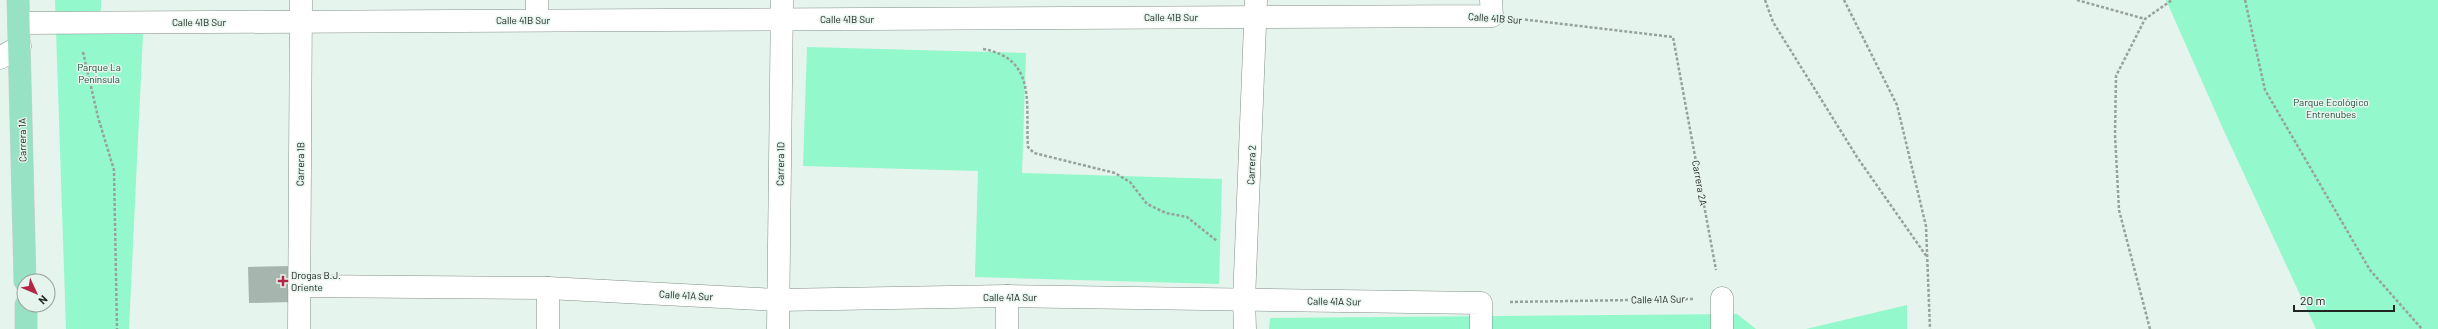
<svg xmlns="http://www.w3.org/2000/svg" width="2438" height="329" font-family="Barlow,sans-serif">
	<rect width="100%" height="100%" fill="#e5f4ec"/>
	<g fill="#93f8cb">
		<polygon points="55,0 101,0 101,31 143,34 129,329 66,329"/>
		<polygon points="2166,0 2438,0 2438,329 2316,329 2224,131"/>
		<polygon points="807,47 1026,53 1022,173 1222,179 1219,284 975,277 978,171 803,166"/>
		<polygon points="1907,305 1907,329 1806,329"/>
		<polygon points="1737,314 1756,329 1269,329 1270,318"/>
	</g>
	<polygon fill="#a6b5ad" points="292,266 293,302 249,303 248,267"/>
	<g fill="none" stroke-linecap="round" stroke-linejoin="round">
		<g stroke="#839189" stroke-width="23">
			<g id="minor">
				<polyline points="537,20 537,0"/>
				<polyline points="19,23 1492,16 1491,0"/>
				<polyline points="0,58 20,46"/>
				<polyline points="299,286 548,288 778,300 1007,296 1481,303 1481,329"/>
				<polyline points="1722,298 1722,329"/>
				<polyline points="299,329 301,0"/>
				<polyline points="548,329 548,288"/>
				<polyline points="778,329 782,0"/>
				<polyline points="1007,329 1007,296"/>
				<polyline points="1245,329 1244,300 1256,0"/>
			</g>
		</g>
		<g stroke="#cecfcf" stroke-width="23">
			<g id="major">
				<polyline points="18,0 25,281"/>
				<polyline points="26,305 26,329"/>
			</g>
		</g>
		<g stroke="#97a29c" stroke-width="2.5" stroke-dasharray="3 2" stroke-linecap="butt">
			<polyline points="1765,0 1773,22 1857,157 1927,257"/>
			<polyline points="1844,0 1897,105 1926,226 1930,329"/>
			<polyline points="2077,0 2145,19"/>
			<polyline points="2245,0 2265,90 2370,270 2422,329"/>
			<polyline points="1520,19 1673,37 1716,270"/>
			<path d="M983 49C1038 59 1025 105 1028 147L1034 153 1115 173 1130 182 1147 204 1166 213 1187 217 1217 241"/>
			<polyline points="83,52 98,117 114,170 117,329"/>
			<polyline points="1510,302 1693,299"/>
			<polyline points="2150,329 2119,210 2115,135 2116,76 2145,19 2172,0"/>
		</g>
		<use href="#minor" stroke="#fff" stroke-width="22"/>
		<use href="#major" stroke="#97e1c4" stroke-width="22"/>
	</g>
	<path fill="#b62547" stroke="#e5f4ec" stroke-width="1.5" d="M281 275h4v4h4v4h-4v4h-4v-4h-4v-4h4z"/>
	<g text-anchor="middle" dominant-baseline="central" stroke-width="3" stroke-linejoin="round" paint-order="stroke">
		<g font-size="10" fill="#212623" stroke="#e5f4ec">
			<text x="1171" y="17">Calle 41B Sur</text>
			<text transform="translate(1495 18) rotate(4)">Calle 41B Sur</text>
			<text x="847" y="19">Calle 41B Sur</text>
			<text x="523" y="20">Calle 41B Sur</text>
			<text x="199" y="22">Calle 41B Sur</text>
			<text transform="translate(22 140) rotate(-91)">Carrera 1A</text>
			<text transform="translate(300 164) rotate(-89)">Carrera 1B</text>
			<text transform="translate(780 164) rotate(-89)">Carrera 1D</text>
			<text transform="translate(1251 165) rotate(-88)">Carrera 2</text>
			<text transform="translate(1700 183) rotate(80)">Carrera 2A</text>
			<text transform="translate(686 295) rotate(3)">Calle 41A Sur</text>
			<text x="1010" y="297">Calle 41A Sur</text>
			<text transform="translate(1658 299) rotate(-1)">Calle 41A Sur</text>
			<text transform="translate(1334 301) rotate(1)">Calle 41A Sur</text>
		</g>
		<g font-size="10" fill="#1f4f3b" stroke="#e5f4ec">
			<text x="99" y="67">Parque La<tspan x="99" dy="12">Península</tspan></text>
			<text x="2331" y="102">Parque Ecológico<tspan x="2331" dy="12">Entrenubes</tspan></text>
		</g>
		<g font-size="10" fill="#212623" stroke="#e5f4ec" text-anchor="start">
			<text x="291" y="275">Drogas B.J.<tspan x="291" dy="12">Oriente</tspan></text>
		</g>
	</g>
	<g transform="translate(36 293) rotate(134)"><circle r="19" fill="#e5f4ec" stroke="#97a29c"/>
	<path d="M0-3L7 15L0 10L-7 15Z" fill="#b62547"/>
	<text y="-6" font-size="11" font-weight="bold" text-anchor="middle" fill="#212623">N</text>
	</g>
	<path d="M2294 305v6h100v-6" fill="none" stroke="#212623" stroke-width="2"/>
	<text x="2300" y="305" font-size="12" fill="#212623" stroke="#e5f4ec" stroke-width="3" paint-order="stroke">20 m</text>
</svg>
